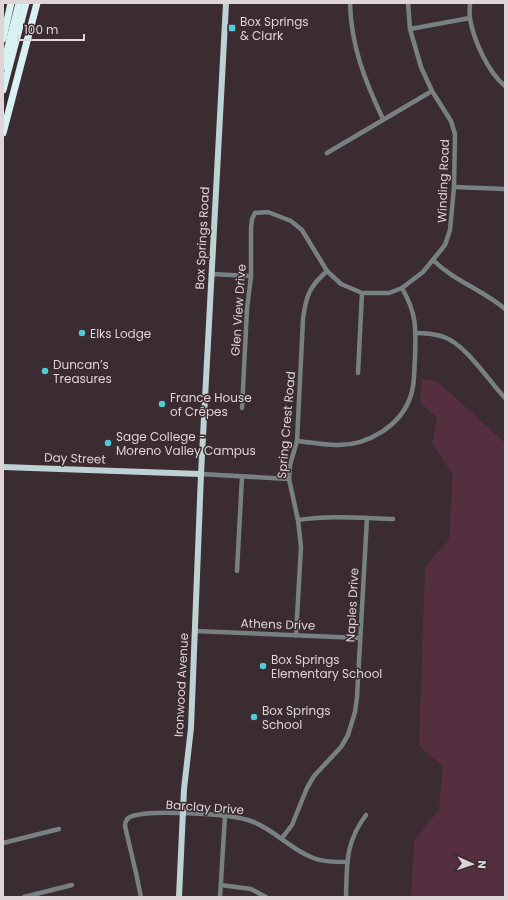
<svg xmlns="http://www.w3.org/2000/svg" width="508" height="900" font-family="Poppins,sans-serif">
	<rect width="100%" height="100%" fill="#3b2c31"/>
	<polygon fill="#552f3f" points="422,379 438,382 505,443 505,897 411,897 414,840 439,810 443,766 419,746 425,567 449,539 453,475 432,443 437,418 420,402"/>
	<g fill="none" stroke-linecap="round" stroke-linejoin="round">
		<g stroke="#788182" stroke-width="4.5">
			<path d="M350 3C351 46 365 81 383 119"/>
			<path d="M470 3C470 8 469 14 470 19 474 41 488 72 505 86"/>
			<polyline points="410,29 470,18"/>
			<polyline points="327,153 432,91"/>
			<polyline points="454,187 505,189"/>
			<path d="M433 260C454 281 483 290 505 309"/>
			<polyline points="211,274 251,276"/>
			<path d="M416 333C425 333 435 334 444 337 466 345 488 380 505 398"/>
			<polyline points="358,373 362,293"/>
			<polyline points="242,408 247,309 251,276 251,228 252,219 255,213 268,212 291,221 302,230 327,271 341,284 362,293 389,293 402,288 423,272 445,245 450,230 454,187 455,134 451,121 432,91 421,67 410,29 408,3"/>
			<path d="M297 441C310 442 323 445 336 445 368 446 402 425 411 395 415 383 414 370 415 358 416 329 417 314 402 288"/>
			<polyline points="201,474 289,479"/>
			<path d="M298 520C330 515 361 518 393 519"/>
			<polyline points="237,571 242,477"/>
			<polyline points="195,631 360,638"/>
			<path d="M296 635 301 547 298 520 289 479 290 465 297 441 303 319C306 296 309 287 327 271"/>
			<polyline points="282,838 292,825 307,788 314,776 341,747 348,735 355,712 357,697 367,518"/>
			<polyline points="3,843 59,829"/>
			<polyline points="221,885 251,889 266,897"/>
			<polyline points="24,897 72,885"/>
			<path d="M141 897 136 873 125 826C125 822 126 819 130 817 148 809 229 814 248 820 271 827 289 848 311 857 322 862 335 862 347 862"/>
			<polyline points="220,897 225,816"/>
			<path d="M346 897C347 864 345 843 366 815"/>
		</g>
		<g stroke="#bed2d4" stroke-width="6">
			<polyline points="3,467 201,474"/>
			<polyline points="179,897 184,789 191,728 201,474 226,3"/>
		</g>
		<g stroke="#daf1f4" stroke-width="7">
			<polyline points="3,39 11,3"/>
			<polyline points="3,67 19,3"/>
			<polyline points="3,90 26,3"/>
			<polyline points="3,133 37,3"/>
		</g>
	</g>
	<g fill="#52cbd8" stroke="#3b2c31" stroke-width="1.5">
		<rect x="228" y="24" width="8" height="8" rx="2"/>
		<circle cx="82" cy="333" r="4"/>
		<circle cx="45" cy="371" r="4"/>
		<circle cx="162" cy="404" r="4"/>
		<circle cx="108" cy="443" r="4"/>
		<circle cx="263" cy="666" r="4"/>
		<circle cx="254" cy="717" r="4"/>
	</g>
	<g text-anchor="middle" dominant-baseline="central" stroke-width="3" stroke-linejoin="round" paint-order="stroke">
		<g font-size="12" fill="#dfd4d8" stroke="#3b2c31" text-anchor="start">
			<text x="240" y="21">Box Springs<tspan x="240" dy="14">&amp; Clark</tspan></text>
			<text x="90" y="333">Elks Lodge</text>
			<text x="53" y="364">Duncan’s<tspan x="53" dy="14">Treasures</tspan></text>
			<text x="170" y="397">France House<tspan x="170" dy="14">of Crêpes</tspan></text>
			<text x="116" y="436">Sage College -<tspan x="116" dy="14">Moreno Valley Campus</tspan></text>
			<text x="271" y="659">Box Springs<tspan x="271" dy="14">Elementary School</tspan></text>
			<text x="262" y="710">Box Springs<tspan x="262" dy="14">School</tspan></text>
		</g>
		<g font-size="12" fill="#dfd4d8" stroke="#3b2c31">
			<text transform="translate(443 181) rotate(-88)">Winding Road</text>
			<text transform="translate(202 238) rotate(-87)">Box Springs Road</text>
			<text transform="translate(238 310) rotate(-86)">Glen View Drive</text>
			<text transform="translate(286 425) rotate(-85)">Spring Crest Road</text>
			<text transform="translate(75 458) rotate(2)">Day Street</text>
			<text transform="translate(352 605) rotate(-87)">Naples Drive</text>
			<text transform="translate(278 624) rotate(2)">Athens Drive</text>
			<text transform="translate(181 685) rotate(-87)">Ironwood Avenue</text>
			<text transform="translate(205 807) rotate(4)">Barclay Drive</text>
		</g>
	</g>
	<rect width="508" height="900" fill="none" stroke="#dfd4d8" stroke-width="8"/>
	<g transform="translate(472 864) rotate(93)" stroke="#3b2c31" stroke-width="3" paint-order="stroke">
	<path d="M0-3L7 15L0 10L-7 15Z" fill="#dfd4d8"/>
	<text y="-6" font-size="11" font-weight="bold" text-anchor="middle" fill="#dfd4d8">N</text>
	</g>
	<path d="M18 34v6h66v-6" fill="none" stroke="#dfd4d8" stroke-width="2"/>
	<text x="24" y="34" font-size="12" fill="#dfd4d8" stroke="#3b2c31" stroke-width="3" paint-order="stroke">100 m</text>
</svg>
